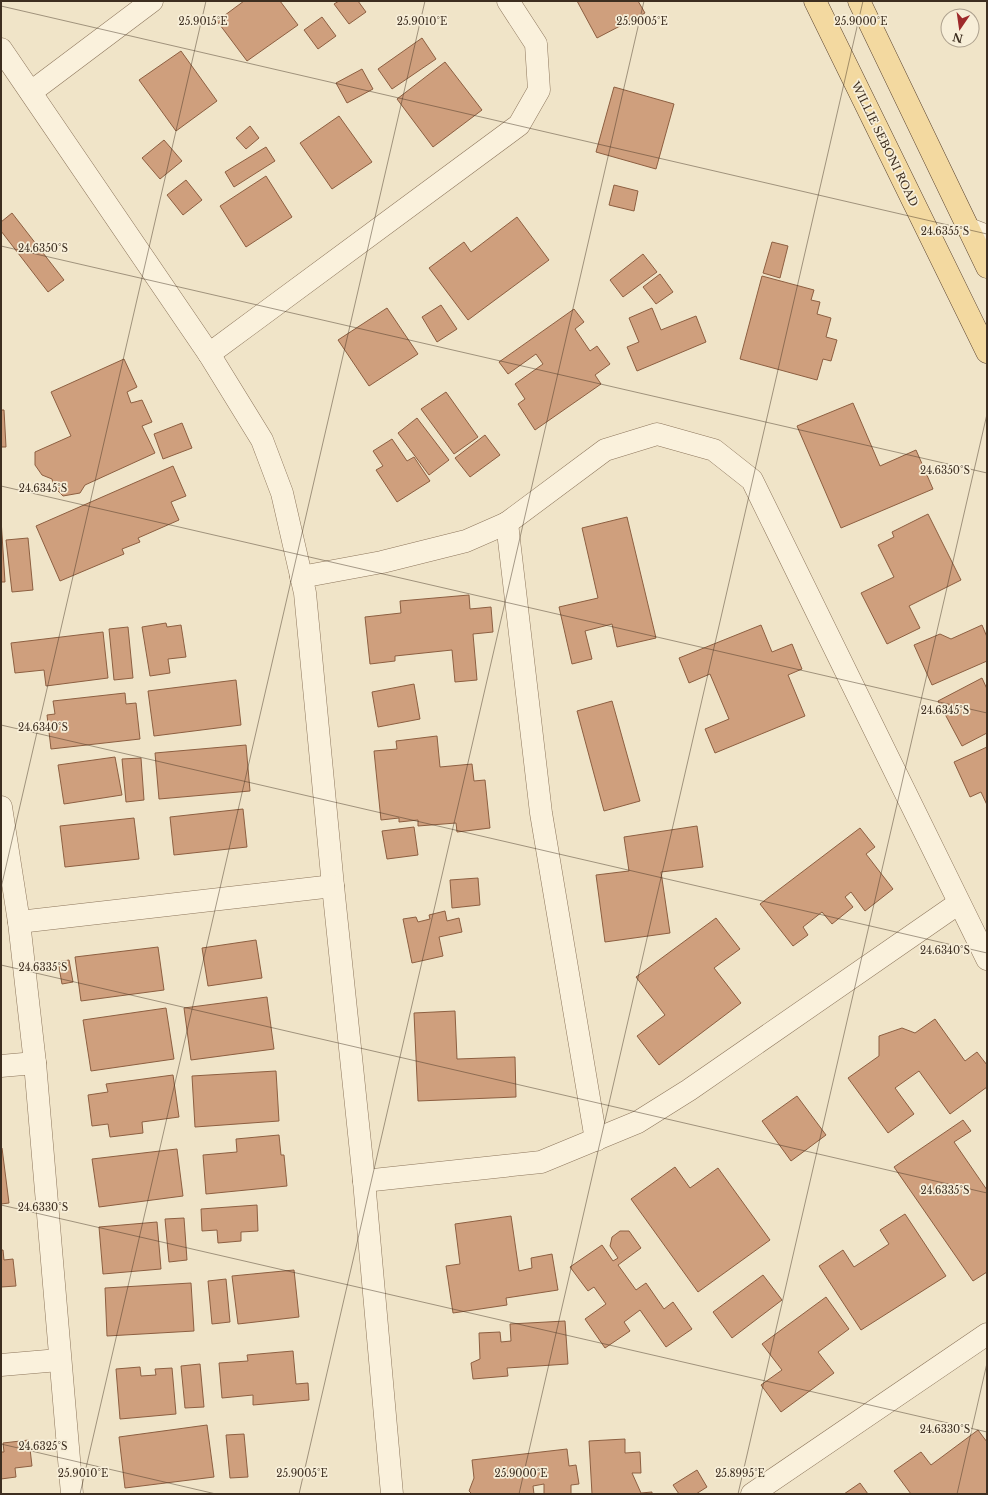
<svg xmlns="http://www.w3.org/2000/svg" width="988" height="1495" font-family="'Libre Baskerville',serif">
	<rect width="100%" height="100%" fill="#f0e4c8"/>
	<g fill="#cf9f7d" stroke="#8d5f41">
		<polygon points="244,1 280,1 298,25 247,61 217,21"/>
		<polygon points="339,1 358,1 366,12 349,24 334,4"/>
		<polygon points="577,1 638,1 645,13 597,38"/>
		<polygon points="322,17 336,36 318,49 304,30"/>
		<polygon points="422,38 436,59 392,89 378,69"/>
		<polygon points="181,51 217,101 176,131 139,80"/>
		<polygon points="445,62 482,110 433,147 397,99"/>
		<polygon points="362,69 373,89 347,103 336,83"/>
		<polygon points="614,87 674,104 656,169 596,152"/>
		<polygon points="339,116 372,162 332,189 300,143"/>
		<polygon points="250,126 259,138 246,149 236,138"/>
		<polygon points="164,140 182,161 160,179 142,158"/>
		<polygon points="266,147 275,161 234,187 225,172"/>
		<polygon points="266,176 292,217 246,247 220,206"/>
		<polygon points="186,180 202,200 183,215 167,195"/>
		<polygon points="614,185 638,191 634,211 609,205"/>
		<polygon points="12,213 64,280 48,292 1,231 1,222"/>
		<polygon points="517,217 549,260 468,320 429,268 464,242 471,252"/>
		<polygon points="772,242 788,246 780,278 763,273"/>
		<polygon points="643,254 657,272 623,297 610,280"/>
		<polygon points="660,274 673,292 656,304 643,287"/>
		<polygon points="762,276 814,290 811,300 820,302 817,314 831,318 826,337 837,340 831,361 823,359 817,380 740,359"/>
		<polygon points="441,305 457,329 437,342 422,317"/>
		<polygon points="387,308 418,354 369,386 338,340"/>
		<polygon points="652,308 661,330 696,316 706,342 637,371 627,347 639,342 629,318"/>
		<polygon points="574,309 584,322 575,329 590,351 597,346 610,364 595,375 601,384 535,430 518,404 525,399 515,384 543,364 536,354 508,374 499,362"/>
		<polygon points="124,359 137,387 127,392 131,403 142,400 152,422 142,426 155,453 85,485 80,493 63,496 54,487 52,479 42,475 35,465 35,452 71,436 51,392"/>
		<polygon points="446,392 478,437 454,454 421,409"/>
		<polygon points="853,403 880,466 916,450 933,489 841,528 797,426"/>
		<polygon points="1,410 4,410 6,447 1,447"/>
		<polygon points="417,418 449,460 429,475 398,433"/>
		<polygon points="182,423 192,448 163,459 154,434"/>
		<polygon points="485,435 500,455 470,477 455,458"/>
		<polygon points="392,439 407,461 414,457 430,481 397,502 376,470 383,466 373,451"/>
		<polygon points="173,466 186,496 171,502 179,520 138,538 140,542 122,549 124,554 60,581 36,526"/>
		<polygon points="928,514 961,580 909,606 920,628 887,644 861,593 894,577 878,545 894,537 892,532"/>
		<polygon points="627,517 656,638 617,647 612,624 585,631 592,659 572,664 559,607 598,598 582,528"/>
		<polygon points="1,519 5,582 1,582"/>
		<polygon points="28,538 33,590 12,592 6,540"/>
		<polygon points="469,595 470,609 491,607 493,632 473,634 477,680 455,682 452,650 395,656 395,661 370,664 365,617 401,613 400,601"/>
		<polygon points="166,623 167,627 181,625 186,657 168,659 170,673 150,676 142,627"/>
		<polygon points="761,625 772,652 792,644 802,669 788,675 805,716 715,753 705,729 729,719 710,674 689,683 679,658"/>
		<polygon points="982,625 987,637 987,661 932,685 914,645 940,634 951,639"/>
		<polygon points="128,627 133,678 114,680 109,629"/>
		<polygon points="103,632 108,678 46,686 44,670 15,673 11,643"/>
		<polygon points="982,678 987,689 987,733 962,746 938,701"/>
		<polygon points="236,680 241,725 154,736 148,691"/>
		<polygon points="414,684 420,719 378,727 372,692"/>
		<polygon points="125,693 126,704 136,703 140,739 51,749 47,715 55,714 53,701"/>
		<polygon points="612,701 640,801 604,811 577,711"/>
		<polygon points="437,736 440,767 472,764 474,781 485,780 490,828 457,832 456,823 418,826 418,820 399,822 399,818 381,820 374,751 397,749 396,741"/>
		<polygon points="246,745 250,791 159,799 155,753"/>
		<polygon points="987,747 987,805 981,792 970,797 954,762"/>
		<polygon points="115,757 122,795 64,804 58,765"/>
		<polygon points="141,758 144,800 126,802 122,759"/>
		<polygon points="243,809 247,847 174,855 170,817"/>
		<polygon points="134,818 139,859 65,867 60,826"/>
		<polygon points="697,826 703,867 661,872 670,933 605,942 596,875 629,871 624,837"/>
		<polygon points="414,827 418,855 387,859 382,831"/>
		<polygon points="860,828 875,847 866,854 893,889 865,911 851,892 845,897 853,907 832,924 822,912 803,927 808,935 793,946 760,904"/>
		<polygon points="478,878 480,905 452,908 450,880"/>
		<polygon points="445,911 447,921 459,918 462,932 439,937 443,956 412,963 403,919 416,917 418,922 430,919 429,915"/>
		<polygon points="716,918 740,949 714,968 741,1003 659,1065 637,1036 665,1015 636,977"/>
		<polygon points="256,940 262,978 208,986 202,948"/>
		<polygon points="158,947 164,990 81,1001 75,957"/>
		<polygon points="69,960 73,982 62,984 58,962"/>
		<polygon points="267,997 274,1049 191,1060 184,1008"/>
		<polygon points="166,1008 174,1059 91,1071 83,1020"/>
		<polygon points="455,1011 457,1059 515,1057 516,1097 418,1101 414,1013"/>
		<polygon points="935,1019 965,1061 977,1052 987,1065 987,1087 950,1114 919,1071 895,1088 914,1114 888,1133 848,1078 879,1056 879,1036 902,1028 915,1033"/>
		<polygon points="276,1071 279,1121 195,1127 192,1076"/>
		<polygon points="173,1075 179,1117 142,1122 143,1133 110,1137 108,1124 92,1126 88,1095 108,1092 106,1084"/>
		<polygon points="797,1096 826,1135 791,1161 762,1121"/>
		<polygon points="963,1120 971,1131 954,1142 987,1190 987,1272 973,1281 894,1167"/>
		<polygon points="279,1135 281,1155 284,1155 287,1186 206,1194 203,1155 237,1152 236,1139"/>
		<polygon points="1,1148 2,1148 9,1203 1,1204"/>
		<polygon points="177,1149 183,1196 99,1207 92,1159"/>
		<polygon points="675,1167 690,1188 718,1168 770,1240 698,1292 631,1199"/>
		<polygon points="257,1205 258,1231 241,1232 241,1241 218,1243 217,1230 202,1231 201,1209"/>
		<polygon points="905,1214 946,1276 861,1330 819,1266 843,1250 854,1267 889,1244 880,1230"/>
		<polygon points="511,1216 519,1271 532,1268 531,1258 552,1254 558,1290 506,1298 507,1305 453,1313 446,1266 460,1264 455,1224"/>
		<polygon points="184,1218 187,1260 169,1262 165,1219"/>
		<polygon points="157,1222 161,1269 103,1274 99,1227"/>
		<polygon points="620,1231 629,1231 641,1248 618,1265 636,1290 646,1283 664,1309 673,1302 692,1329 666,1347 640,1310 624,1322 630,1331 605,1348 585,1319 606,1304 594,1287 588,1291 570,1267 602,1245 613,1261 618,1258 610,1246 612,1237"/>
		<polygon points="1,1250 3,1250 4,1260 13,1259 16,1286 1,1287"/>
		<polygon points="294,1270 299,1317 238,1324 232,1276"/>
		<polygon points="763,1275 782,1300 732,1338 713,1312"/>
		<polygon points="226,1279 230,1322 212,1324 208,1281"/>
		<polygon points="191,1283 194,1331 107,1336 105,1288"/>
		<polygon points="826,1297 849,1329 818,1352 834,1373 781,1412 761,1385 782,1370 762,1344"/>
		<polygon points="565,1321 568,1364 507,1368 508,1376 473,1379 471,1363 480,1359 479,1333 500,1332 501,1342 511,1341 510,1324"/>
		<polygon points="293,1351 296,1384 308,1383 309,1400 253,1405 253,1395 222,1398 219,1363 248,1361 247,1355"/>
		<polygon points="200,1364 204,1407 185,1408 181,1366"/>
		<polygon points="140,1367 141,1376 156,1375 155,1369 172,1368 176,1414 120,1419 116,1369"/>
		<polygon points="207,1425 214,1477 125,1488 119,1437"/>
		<polygon points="978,1430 987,1442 987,1494 911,1494 894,1471 921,1452 931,1465"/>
		<polygon points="244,1434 248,1477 230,1478 226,1435"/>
		<polygon points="625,1439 625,1453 640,1452 641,1473 632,1473 641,1493 652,1492 652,1494 592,1494 589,1441"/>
		<polygon points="29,1440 32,1466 15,1468 16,1477 1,1479 1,1452 4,1452 3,1443"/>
		<polygon points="567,1449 569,1466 576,1465 579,1484 571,1485 571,1494 544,1494 544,1484 533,1486 534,1494 472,1494 469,1491 474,1478 472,1460"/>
		<polygon points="697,1470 707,1487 696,1494 679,1494 673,1485"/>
		<polygon points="860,1483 868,1494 844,1494"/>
	</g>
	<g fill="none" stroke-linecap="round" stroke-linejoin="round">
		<g stroke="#8d765c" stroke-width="23">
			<g id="minor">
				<polyline points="1,49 209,354 262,440 282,493 305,593 333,886 364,1181 392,1494"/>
				<polyline points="31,92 152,1"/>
				<polyline points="969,229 987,236"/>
				<polyline points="209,354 519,125 539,90 536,44 508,1"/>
				<polyline points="507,523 541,813 596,1140"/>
				<polyline points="301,577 382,562 466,541 507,523 605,450 657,434 714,450 752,480 987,959"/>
				<polyline points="1,807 19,922 35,1063 72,1494"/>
				<polyline points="19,922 333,886"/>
				<polyline points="1,1066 35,1063"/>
				<polyline points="364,1181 541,1162 638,1122 689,1090 959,903"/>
				<polyline points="1,1365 59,1360"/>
				<polyline points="752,1494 987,1334"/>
			</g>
		</g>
		<g stroke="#5b4430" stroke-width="23">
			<g id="major">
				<polyline points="815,1 987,352"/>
				<polyline points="859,1 987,267"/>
			</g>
		</g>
		<use href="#minor" stroke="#faf1dc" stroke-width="22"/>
		<use href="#major" stroke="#f3d9a0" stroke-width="22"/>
	</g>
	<path fill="none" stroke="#3d2e20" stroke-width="1" stroke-opacity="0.45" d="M1 6 987 234M1 246 987 473M1 486 987 713M1 725 987 953M1 888 206 1M1 965 987 1193M1 1205 987 1432M1 1444 216 1494M80 1494 425 1M299 1494 644 1M519 1494 863 1M738 1494 987 414M957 1494 987 1363"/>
	<g text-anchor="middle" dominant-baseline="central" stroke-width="3.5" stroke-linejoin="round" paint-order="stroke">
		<g font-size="11" fill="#3d2e20" stroke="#f7eed8">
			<text transform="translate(885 144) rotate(64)">WILLIE SEBONI ROAD</text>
		</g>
	</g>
	<g font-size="10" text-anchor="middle" fill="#3d2e20" stroke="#f7eed8" stroke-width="3.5" stroke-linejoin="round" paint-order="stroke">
		<text x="203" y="25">25.9015°E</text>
		<text x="422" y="25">25.9010°E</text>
		<text x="642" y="25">25.9005°E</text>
		<text x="861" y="25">25.9000°E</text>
		<text x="945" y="235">24.6355°S</text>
		<text x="43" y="252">24.6350°S</text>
		<text x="945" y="474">24.6350°S</text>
		<text x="43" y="492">24.6345°S</text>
		<text x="945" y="714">24.6345°S</text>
		<text x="43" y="731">24.6340°S</text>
		<text x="945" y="954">24.6340°S</text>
		<text x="43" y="971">24.6335°S</text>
		<text x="945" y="1194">24.6335°S</text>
		<text x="43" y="1211">24.6330°S</text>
		<text x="945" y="1433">24.6330°S</text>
		<text x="43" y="1450">24.6325°S</text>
		<text x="83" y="1477">25.9010°E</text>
		<text x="302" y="1477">25.9005°E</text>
		<text x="521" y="1477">25.9000°E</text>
		<text x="740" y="1477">25.8995°E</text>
	</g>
	<rect width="988" height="1495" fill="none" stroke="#3d2e20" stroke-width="4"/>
	<g transform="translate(960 28) rotate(193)"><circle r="19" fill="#f7eed8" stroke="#ada18e"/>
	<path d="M0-3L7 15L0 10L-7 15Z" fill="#9e2a2b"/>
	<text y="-6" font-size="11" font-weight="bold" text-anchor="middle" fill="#3d2e20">N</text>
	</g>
</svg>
